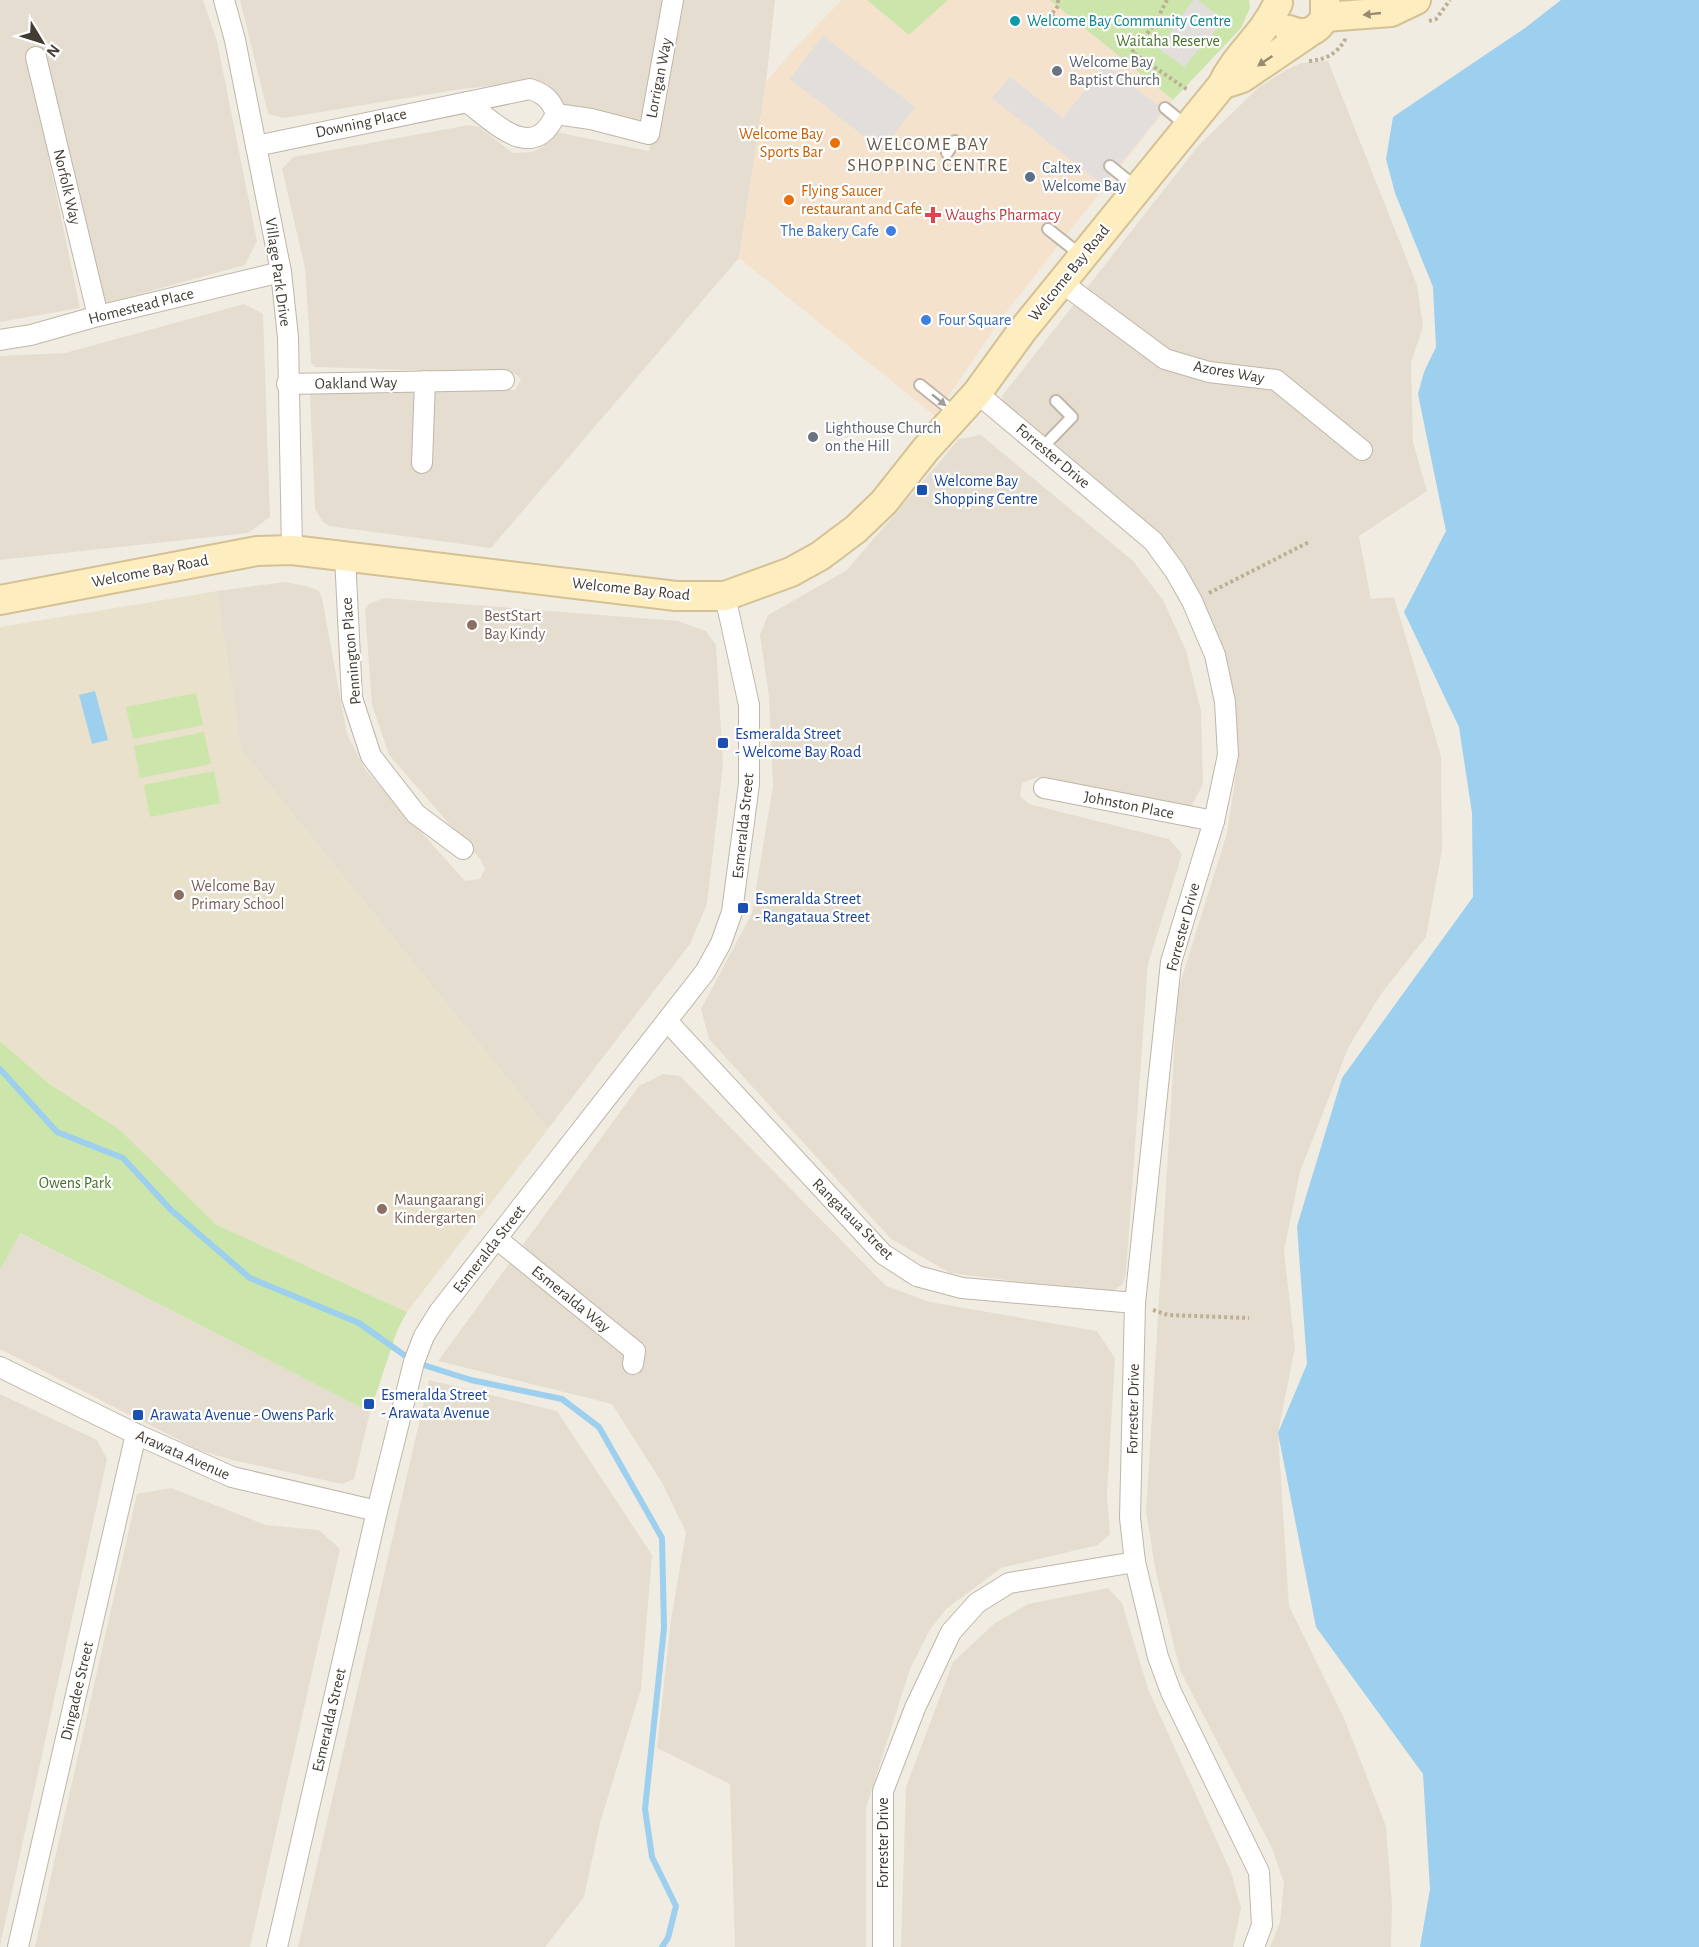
<svg xmlns="http://www.w3.org/2000/svg" width="1699" height="1947" font-family="'Alegreya Sans',sans-serif">
	<rect width="100%" height="100%" fill="#f1ece2"/>
	<g fill="#e5ded0">
		<polygon points="0,0 203,0 217,41 257,241 245,265 103,304 44,49 27,54 80,308 0,322"/>
		<polygon points="240,0 663,0 640,122 558,110 527,82 462,89 284,118 268,114"/>
		<polygon points="678,0 775,0 766,82 739,258 491,548 329,526 323,522 315,509 310,394 315,387 515,390 521,379 514,373 315,367 311,362 305,268 282,169 293,157 469,125 479,127 513,153 532,152 544,146 556,132 649,151"/>
		<polygon points="1328,61 1417,285 1423,326 1411,363 1413,442 1427,491 1359,536 1371,599 1394,597 1441,756 1442,850 1426,937 1381,994 1348,1048 1300,1172 1284,1251 1295,1348 1278,1433 1289,1606 1344,1718 1386,1826 1392,1904 1391,1947 1270,1947 1280,1922 1284,1883 1272,1848 1180,1670 1156,1573 1146,1512 1178,990 1227,833 1239,755 1229,666 1205,611 1147,523 1004,408 1002,396 1199,145 1258,88 1286,70 1301,63"/>
		<polygon points="244,304 263,314 270,517 248,533 0,560 0,356 65,353"/>
		<polygon points="981,435 1133,561 1163,600 1186,650 1201,711 1203,784 1187,815 1038,777 1022,783 1020,796 1029,804 1169,839 1182,854 1148,964 1126,1273 1123,1284 1110,1293 950,1273 891,1239 709,1039 701,1009 752,913 773,786 769,697 760,635 768,615 847,570 959,439"/>
		<polygon points="285,582 307,586 319,591 322,598 347,734 365,769 465,881 480,879 485,869 480,859 389,755 372,705 365,610 369,604 384,598 678,621 706,631 716,645 723,765 707,904 690,944 548,1129 241,750 217,591"/>
		<polygon points="663,1074 680,1076 886,1286 930,1302 1097,1331 1115,1358 1107,1494 1110,1534 1098,1545 1001,1568 946,1609 929,1631 910,1669 866,1808 866,1947 735,1947 730,1784 657,1748 671,1619 686,1532 662,1483 612,1404 438,1361 639,1086"/>
		<polygon points="19,1233 370,1412 354,1479 342,1484 232,1460 199,1450 0,1349 0,1270"/>
		<polygon points="429,1380 557,1411 652,1555 641,1689 600,1823 584,1897 545,1947 298,1947"/>
		<polygon points="0,1394 97,1440 107,1459 0,1946"/>
		<polygon points="171,1488 266,1525 319,1530 340,1549 250,1947 35,1947 137,1494"/>
		<polygon points="1108,1588 1122,1603 1148,1689 1231,1872 1241,1908 1233,1947 901,1947 906,1787 953,1662 995,1623 1028,1604"/>
	</g>
	<polygon fill="#f4e2cc" points="842,0 867,0 909,35 948,0 1050,0 1173,100 1003,316 935,416 739,258 766,82 793,50"/>
	<polygon fill="#eae1cc" points="217,591 241,750 548,1129 407,1312 217,1225 119,1129 48,1083 0,1041 0,627"/>
	<g fill="#cce5aa">
		<polygon points="867,0 948,0 909,35"/>
		<polygon points="1050,0 1249,0 1250,8 1241,28 1173,100"/>
		<polygon points="196,693 203,725 133,739 126,707"/>
		<polygon points="204,732 211,764 140,778 134,746"/>
		<polygon points="214,771 220,803 150,817 144,785"/>
		<polygon points="0,1041 48,1083 119,1129 217,1225 407,1312 397,1331 370,1412 20,1233 0,1270"/>
	</g>
	<g fill="#e1dedb">
		<polygon points="1193,0 1198,0 1224,20 1184,67 1159,49"/>
		<polygon points="823,36 915,107 882,150 790,79"/>
		<polygon points="1105,65 1164,110 1103,185 992,98 1010,77 1063,118"/>
	</g>
	<g fill="#9dcfee">
		<polygon points="1561,0 1699,0 1699,1947 1420,1947 1430,1889 1423,1774 1316,1627 1278,1433 1307,1364 1297,1226 1342,1078 1473,897 1472,813 1459,727 1404,612 1446,531 1418,394 1424,372 1436,347 1433,287 1395,193 1386,159 1393,117 1525,28"/>
		<polygon points="95,691 108,740 92,744 79,695"/>
	</g>
	<g fill="none" stroke-linecap="round" stroke-linejoin="round">
		<polyline stroke="#9dcfee" stroke-width="6" points="0,1069 57,1132 123,1158 171,1210 250,1278 359,1323 414,1362 471,1380 562,1399 599,1427 662,1538 664,1628 645,1809 652,1857 676,1906 668,1938 662,1947"/>
		<g stroke="#bfb6a8" stroke-width="14">
			<g id="service">
				<polyline points="1165,108 1187,126"/>
				<polyline points="947,153 955,141"/>
				<polyline points="1110,166 1137,188"/>
				<polyline points="1048,229 1082,256"/>
				<polyline points="920,385 955,413"/>
				<polyline points="1043,447 1072,417 1056,401"/>
			</g>
		</g>
		<g stroke="#bfb6a8" stroke-width="22">
			<g id="minor">
				<polyline points="224,0 235,40 281,272 288,337 292,550"/>
				<polyline points="36,57 98,316"/>
				<polyline points="556,114 591,119 649,134 673,0"/>
				<path d="M256 146 530 89C544 94 551 99 556 114 533 164 496 124 467 102"/>
				<polyline points="1061,282 1165,359 1209,372 1276,380 1362,450"/>
				<polyline points="0,340 31,335 98,316 281,272"/>
				<polyline points="287,384 504,380"/>
				<polyline points="977,393 1153,541 1175,571 1192,601 1215,655 1225,702 1228,755 1214,821 1171,962 1135,1303 1130,1518 1135,1562 1158,1657 1171,1692 1259,1872 1262,1925 1254,1947"/>
				<polyline points="422,463 425,381"/>
				<polyline points="345,556 352,698 371,756 416,814 463,849"/>
				<polyline points="1044,788 1214,821"/>
				<polyline points="667,1021 883,1254 917,1276 962,1288 1135,1303"/>
				<polyline points="497,1239 635,1351 633,1364"/>
				<polyline points="0,1367 136,1434 232,1477 377,1511"/>
				<polyline points="18,1947 136,1434"/>
				<polyline points="277,1947 377,1511 414,1362 424,1336 439,1312 705,972 721,943 732,912 749,784 749,705 725,596"/>
				<polyline points="883,1947 883,1791 915,1708 951,1632 977,1603 1009,1583 1135,1562"/>
			</g>
		</g>
		<g stroke="#d4c194" stroke-width="32">
			<g id="secondary">
				<polyline points="1325,17 1391,12 1416,0"/>
				<path d="M1289 30C1305 37 1317 32 1325 17V0"/>
				<polyline points="1230,82 1242,78 1307,34"/>
				<path d="M0 600 257 551 292 550 676 596H725L791 572 820 556 856 529 884 502 926 449 977 393 1022 331 1222 85C1237 53 1263 37 1278 3"/>
			</g>
		</g>
		<g stroke="#bdaf96" stroke-width="4" stroke-dasharray="3 3" stroke-linecap="butt">
			<polyline points="1058,0 1058,6 1051,15 1060,21"/>
			<polyline points="1167,0 1154,25 1132,52 1188,90"/>
			<polyline points="1429,21 1436,19 1450,0"/>
			<path d="M1309 61C1326 60 1338 53 1346 38"/>
			<polyline points="1209,593 1309,542"/>
			<polyline points="1153,1310 1168,1315 1249,1318"/>
		</g>
		<use href="#service" stroke="#fff" stroke-width="10"/>
		<use href="#minor" stroke="#fff" stroke-width="20"/>
		<use href="#secondary" stroke="#feedbf" stroke-width="28"/>
	</g>
	<defs><path id="oneway-solid" d="M-6-.8H1V-3.2L6.5 0L1 3.2V.8H-6Z" transform="scale(1.5)"/></defs>
	<g fill="#978c72">
		<use href="#oneway-solid" transform="translate(1372 14) rotate(174)"/>
		<use href="#oneway-solid" transform="translate(1265 61) rotate(146)"/>
	</g>
	<use fill="#a09e99" href="#oneway-solid" transform="translate(939 400) rotate(39)"/>
	<circle fill="#0f9aa8" stroke="#fff" stroke-width="2" cx="1015" cy="21" r="6"/>
	<g fill="#6b7280" stroke="#fff" stroke-width="2">
		<circle cx="1057" cy="71" r="6"/>
		<circle cx="813" cy="437" r="6"/>
	</g>
	<g fill="#e8710a" stroke="#fff" stroke-width="2">
		<circle cx="835" cy="143" r="6"/>
		<circle cx="789" cy="200" r="6"/>
	</g>
	<circle fill="#5c6f8a" stroke="#fff" stroke-width="2" cx="1030" cy="177" r="6"/>
	<path fill="#e0444e" stroke="#fff" stroke-width="2" d="M930 206h6v6h6v6h-6v6h-6v-6h-6v-6h6z"/>
	<g fill="#3f7fe0" stroke="#fff" stroke-width="2">
		<circle cx="891" cy="231" r="6"/>
		<circle cx="926" cy="320" r="6"/>
	</g>
	<g fill="#1a4fb4" stroke="#fff" stroke-width="2">
		<rect x="916" y="484" width="12" height="12" rx="3"/>
		<rect x="717" y="737" width="12" height="12" rx="3"/>
		<rect x="737" y="902" width="12" height="12" rx="3"/>
		<rect x="363" y="1398" width="12" height="12" rx="3"/>
		<rect x="132" y="1409" width="12" height="12" rx="3"/>
	</g>
	<g fill="#8d6e63" stroke="#fff" stroke-width="2">
		<circle cx="472" cy="625" r="6"/>
		<circle cx="179" cy="895" r="6"/>
		<circle cx="382" cy="1209" r="6"/>
	</g>
	<g text-anchor="middle" dominant-baseline="central" stroke-width="4.5" stroke-linejoin="round" paint-order="stroke">
		<g font-size="16" fill="#0d838f" stroke="#fff" text-anchor="start">
			<text x="1027" y="21">Welcome Bay Community Centre</text>
		</g>
		<g font-size="16" fill="#467228" stroke="#fff">
			<text x="1168" y="41">Waitaha Reserve</text>
			<text x="75" y="1183">Owens Park</text>
		</g>
		<g font-size="16" fill="#5b616d" stroke="#fff" text-anchor="start">
			<text x="1069" y="62">Welcome Bay<tspan x="1069" dy="18">Baptist Church</tspan></text>
			<text x="825" y="428">Lighthouse Church<tspan x="825" dy="18">on the Hill</tspan></text>
		</g>
		<g font-size="16" fill="#423c33" stroke="#fff">
			<text transform="translate(659 78) rotate(-79)">Lorrigan Way</text>
			<text transform="translate(361 123) rotate(-12)">Downing Place</text>
			<text transform="translate(67 187) rotate(77)">Norfolk Way</text>
			<text transform="translate(278 272) rotate(82)">Village Park Drive</text>
			<text transform="translate(1069 273) rotate(-51)">Welcome Bay Road</text>
			<text transform="translate(141 306) rotate(-14)">Homestead Place</text>
			<text transform="translate(1229 372) rotate(10)">Azores Way</text>
			<text transform="translate(356 383) rotate(-1)">Oakland Way</text>
			<text transform="translate(1053 456) rotate(40)">Forrester Drive</text>
			<text transform="translate(150 571) rotate(-11)">Welcome Bay Road</text>
			<text transform="translate(631 589) rotate(6)">Welcome Bay Road</text>
			<text transform="translate(351 651) rotate(-95)">Pennington Place</text>
			<text transform="translate(1129 805) rotate(11)">Johnston Place</text>
			<text transform="translate(743 826) rotate(-84)">Esmeralda Street</text>
			<text transform="translate(1183 927) rotate(-75)">Forrester Drive</text>
			<text transform="translate(853 1219) rotate(45)">Rangataua Street</text>
			<text transform="translate(489 1249) rotate(-52)">Esmeralda Street</text>
			<text transform="translate(571 1299) rotate(39)">Esmeralda Way</text>
			<text transform="translate(1133 1409) rotate(-89)">Forrester Drive</text>
			<text transform="translate(183 1455) rotate(24)">Arawata Avenue</text>
			<text transform="translate(77 1691) rotate(-77)">Dingadee Street</text>
			<text transform="translate(329 1720) rotate(-77)">Esmeralda Street</text>
			<text transform="translate(883 1843) rotate(-90)">Forrester Drive</text>
		</g>
		<g font-size="16" fill="#c56008" stroke="#fff" text-anchor="end">
			<text x="823" y="134">Welcome Bay<tspan x="823" dy="18">Sports Bar</tspan></text>
			<text x="801" y="191" text-anchor="start">Flying Saucer<tspan x="801" dy="18">restaurant and Cafe</tspan></text>
		</g>
		<g font-size="16" fill="#4e5e75" stroke="#fff" text-anchor="start">
			<text x="1042" y="168">Caltex<tspan x="1042" dy="18">Welcome Bay</tspan></text>
		</g>
		<g font-size="16" fill="#be3a42" stroke="#fff" text-anchor="start">
			<text x="945" y="215">Waughs Pharmacy</text>
		</g>
		<g font-size="16" fill="#366cbe" stroke="#fff" text-anchor="end">
			<text x="879" y="231">The Bakery Cafe</text>
			<text x="938" y="320" text-anchor="start">Four Square</text>
		</g>
		<g font-size="16" fill="#164399" stroke="#fff" text-anchor="start">
			<text x="934" y="481">Welcome Bay<tspan x="934" dy="18">Shopping Centre</tspan></text>
			<text x="735" y="734">Esmeralda Street<tspan x="735" dy="18">- Welcome Bay Road</tspan></text>
			<text x="755" y="899">Esmeralda Street<tspan x="755" dy="18">- Rangataua Street</tspan></text>
			<text x="381" y="1395">Esmeralda Street<tspan x="381" dy="18">- Arawata Avenue</tspan></text>
			<text x="150" y="1415">Arawata Avenue - Owens Park</text>
		</g>
		<g font-size="16" fill="#785e54" stroke="#fff" text-anchor="start">
			<text x="484" y="616">BestStart<tspan x="484" dy="18">Bay Kindy</tspan></text>
			<text x="191" y="886">Welcome Bay<tspan x="191" dy="18">Primary School</tspan></text>
			<text x="394" y="1200">Maungaarangi<tspan x="394" dy="18">Kindergarten</tspan></text>
		</g>
		<g font-size="18" letter-spacing="1.5" fill="#65594a" stroke="#fff">
			<text x="928" y="145">WELCOME BAY<tspan x="928" dy="21">SHOPPING CENTRE</tspan></text>
		</g>
	</g>
	<g transform="translate(42 42) rotate(128)" stroke="#ffffff" stroke-width="4.5" paint-order="stroke">
	<path d="M0-4.5L10 22L0 15L-10 22Z" fill="#423c33"/>
	<text y="-9" font-size="16" font-weight="bold" text-anchor="middle" fill="#423c33">N</text>
	</g>
</svg>
